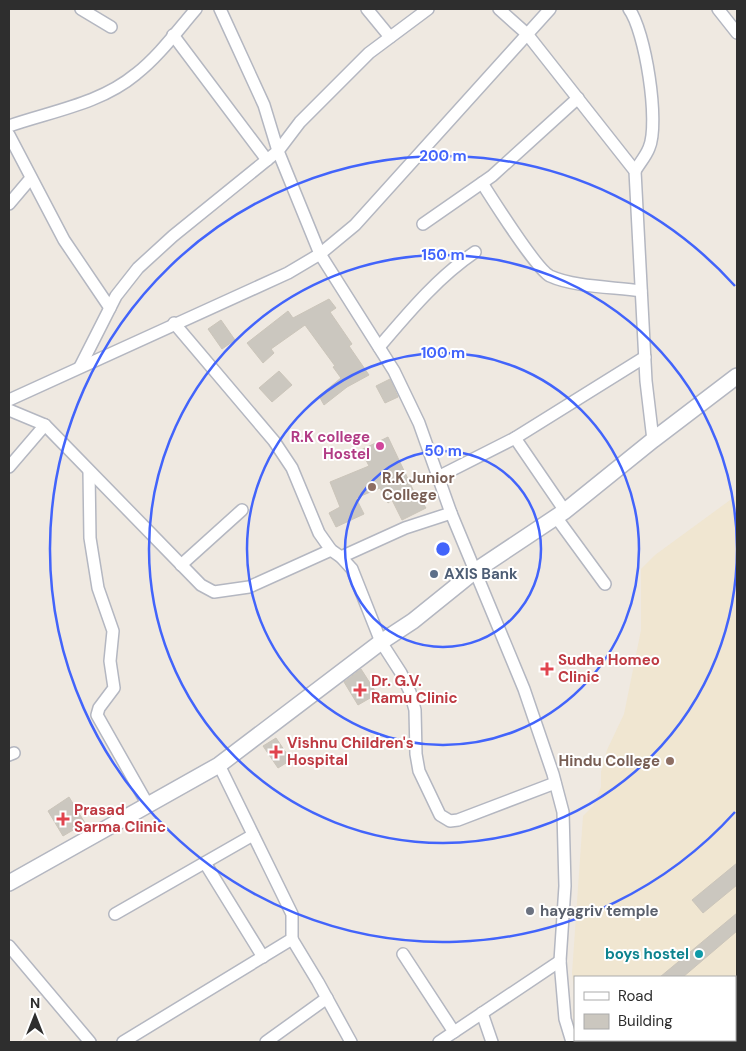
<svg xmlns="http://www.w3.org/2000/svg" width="746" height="1051" font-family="'DM Sans',sans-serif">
	<rect width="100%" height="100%" fill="#efe9e1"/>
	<polygon fill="#f0e6d1" points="737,495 737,1042 591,1042 590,1040 735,1040 735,977 575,977 575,997 572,973 583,816 593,806 601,787 601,772 607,750 624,714 641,630 641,569 655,555"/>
	<g fill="#cbc7bf" stroke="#cbc5ba">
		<polygon points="329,299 336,308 330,312 352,344 349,346 369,375 347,387 324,405 319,396 341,378 333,367 335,366 305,325 271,349 274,353 263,363 247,343 288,311 293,318"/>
		<polygon points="221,320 235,340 222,349 208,329"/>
		<polygon points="279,371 292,385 272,402 259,388"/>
		<polygon points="390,379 398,397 385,403 376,386"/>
		<polygon points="388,437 418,500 420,499 426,508 402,520 392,500 388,503 380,488 356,498 364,514 336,527 329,513 340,507 330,482 369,466 361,450"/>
		<polygon points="361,669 377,694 358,705 344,682"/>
		<polygon points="276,738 291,760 278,768 263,746"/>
		<polygon points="69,797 85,823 63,836 48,811"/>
		<polygon points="737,863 737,885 703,913 692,900"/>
		<polygon points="737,913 737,931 683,977 660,977"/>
	</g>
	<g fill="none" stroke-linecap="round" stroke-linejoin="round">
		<g stroke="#b4b7c1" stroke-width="14">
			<g id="street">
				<polyline points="81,9 111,27"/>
				<polyline points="220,9 264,105 278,151 320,254 394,371 419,423 451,513 524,689 553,774 563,812 565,886 560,961 565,1019 572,1042"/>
				<polyline points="367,9 390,37"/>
				<polyline points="499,9 527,34 635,171 646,381 653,440"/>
				<path d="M629 9C645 30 660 123 649 148 646 156 639 164 635 171"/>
				<polyline points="718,9 737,33"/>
				<polyline points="173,35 267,160"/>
				<path d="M9 126C52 111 100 104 136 74 159 56 177 31 196 9"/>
				<polyline points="9,135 64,240 110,308"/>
				<path d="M482 183C493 200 536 269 550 276 574 287 614 287 641 291"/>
				<polyline points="9,204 31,178"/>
				<polyline points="423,224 492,176 578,98"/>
				<polyline points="174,323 274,441 292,468 319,533 331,550 341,557 352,569 381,642 401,673 410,692 415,710 416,754 419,771 440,815 450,821 458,820 555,783"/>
				<path d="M379 347C409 312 437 278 475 252"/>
				<polyline points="80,367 116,296 138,268 173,236 278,151 300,122 369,53 428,9"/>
				<polyline points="9,400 288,273 320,254 355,225 550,9"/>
				<polyline points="9,410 45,425 201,585 214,592 249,587 331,550"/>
				<polyline points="515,438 565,511"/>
				<polyline points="9,467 45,425"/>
				<polyline points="89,471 90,538 98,588 113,631 110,661 114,688 99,708 97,715 148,805"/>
				<polyline points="438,477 515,438 645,357"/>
				<polyline points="556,517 605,584"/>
				<polyline points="341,557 405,528 451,513"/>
				<polyline points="181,565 242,510"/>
				<polyline points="9,755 14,753"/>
				<polyline points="205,863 263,957"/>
				<polyline points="115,914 253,835"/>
				<polyline points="292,939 318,982 351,1042"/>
				<polyline points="9,946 90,1042"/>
				<polyline points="403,954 454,1032"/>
				<polyline points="482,1013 492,1042"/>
				<polyline points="123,1042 292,939 292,914 219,765"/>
				<polyline points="266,1042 327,998"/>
				<polyline points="439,1042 560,961"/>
			</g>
		</g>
		<g stroke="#b4b7c1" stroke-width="18">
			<polyline id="secondary" points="9,883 219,765 381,642 413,621 475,571 565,511 653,440 737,376"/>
		</g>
		<use href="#street" stroke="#fff" stroke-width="11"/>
		<use href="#secondary" stroke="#fff" stroke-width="15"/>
	</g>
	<g fill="none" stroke="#4264fb" stroke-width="2.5">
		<circle cx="443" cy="549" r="98"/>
		<circle cx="443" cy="549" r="196"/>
		<circle cx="443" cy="549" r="294"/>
		<path d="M735 812A393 393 0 1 1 735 286"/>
	</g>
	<circle fill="#d1479c" stroke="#fff" stroke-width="2" cx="380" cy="446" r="5"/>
	<g fill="#8d6e63" stroke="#fff" stroke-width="2">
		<circle cx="372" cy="487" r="5"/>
		<circle cx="670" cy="761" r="5"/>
	</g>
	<circle fill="#5c6f8a" stroke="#fff" stroke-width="2" cx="434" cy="574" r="5"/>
	<g fill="#e0444e" stroke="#fff" stroke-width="2">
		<path d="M544.5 661.5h5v5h5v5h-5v5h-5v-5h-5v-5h5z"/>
		<path d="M357.5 682.5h5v5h5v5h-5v5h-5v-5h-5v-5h5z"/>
		<path d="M273.5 744.5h5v5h5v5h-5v5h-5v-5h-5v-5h5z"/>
		<path d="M60.5 811.5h5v5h5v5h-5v5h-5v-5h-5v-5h5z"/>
	</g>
	<circle fill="#6b7280" stroke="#fff" stroke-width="2" cx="530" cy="911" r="5"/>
	<circle fill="#0f9aa8" stroke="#fff" stroke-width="2" cx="699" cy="954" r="5"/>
	<g text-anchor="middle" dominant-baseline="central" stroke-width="4" stroke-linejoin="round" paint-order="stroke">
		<g font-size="15" font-weight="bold" fill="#b23c85" stroke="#fff" text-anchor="end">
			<text x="370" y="437">R.K college<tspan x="370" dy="17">Hostel</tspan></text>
		</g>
		<g font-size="15" font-weight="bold" fill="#785e54" stroke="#fff" text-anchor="start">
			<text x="382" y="478">R.K Junior<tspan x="382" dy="17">College</tspan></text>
			<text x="660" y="761" text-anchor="end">Hindu College</text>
		</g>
		<g font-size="15" font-weight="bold" fill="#4e5e75" stroke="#fff" text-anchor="start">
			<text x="444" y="574">AXIS Bank</text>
		</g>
		<g font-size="15" font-weight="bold" fill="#be3a42" stroke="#fff" text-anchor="start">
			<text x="558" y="660">Sudha Homeo<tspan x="558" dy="17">Clinic</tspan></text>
			<text x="371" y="681">Dr. G.V.<tspan x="371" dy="17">Ramu Clinic</tspan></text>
			<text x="287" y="743">Vishnu Children's<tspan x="287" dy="17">Hospital</tspan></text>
			<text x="74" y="810">Prasad<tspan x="74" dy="17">Sarma Clinic</tspan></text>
		</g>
		<g font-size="15" font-weight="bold" fill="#5b616d" stroke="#fff" text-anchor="start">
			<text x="540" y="911">hayagriv temple</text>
		</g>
		<g font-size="15" font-weight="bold" fill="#0d838f" stroke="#fff" text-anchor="end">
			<text x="689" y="954">boys hostel</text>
		</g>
	</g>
	<circle cx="443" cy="549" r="8" fill="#4264fb" stroke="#fff" stroke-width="2.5"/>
	<g font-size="15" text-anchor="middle" font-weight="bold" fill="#4264fb" stroke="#fff" stroke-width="4" stroke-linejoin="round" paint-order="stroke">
		<text x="443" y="161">200 m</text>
		<text x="443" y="260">150 m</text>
		<text x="443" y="358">100 m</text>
		<text x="443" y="456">50 m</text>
	</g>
	<rect width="746" height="1051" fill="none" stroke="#2e2e2e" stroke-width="20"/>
	<rect x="574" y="976" width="162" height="65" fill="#ffffff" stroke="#ababab"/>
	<rect x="584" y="992" width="25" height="8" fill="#ffffff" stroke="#ababab"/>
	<text x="618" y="1001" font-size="15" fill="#2e2e2e">Road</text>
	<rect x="584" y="1014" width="25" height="15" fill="#cbc7bf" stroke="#ababab"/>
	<text x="618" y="1026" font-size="15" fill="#2e2e2e">Building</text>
	<g transform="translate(35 1016)" stroke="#ffffff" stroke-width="4" paint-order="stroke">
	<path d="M0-4L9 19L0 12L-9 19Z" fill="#2e2e2e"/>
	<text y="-8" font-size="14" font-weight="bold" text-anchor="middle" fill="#2e2e2e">N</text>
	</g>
</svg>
